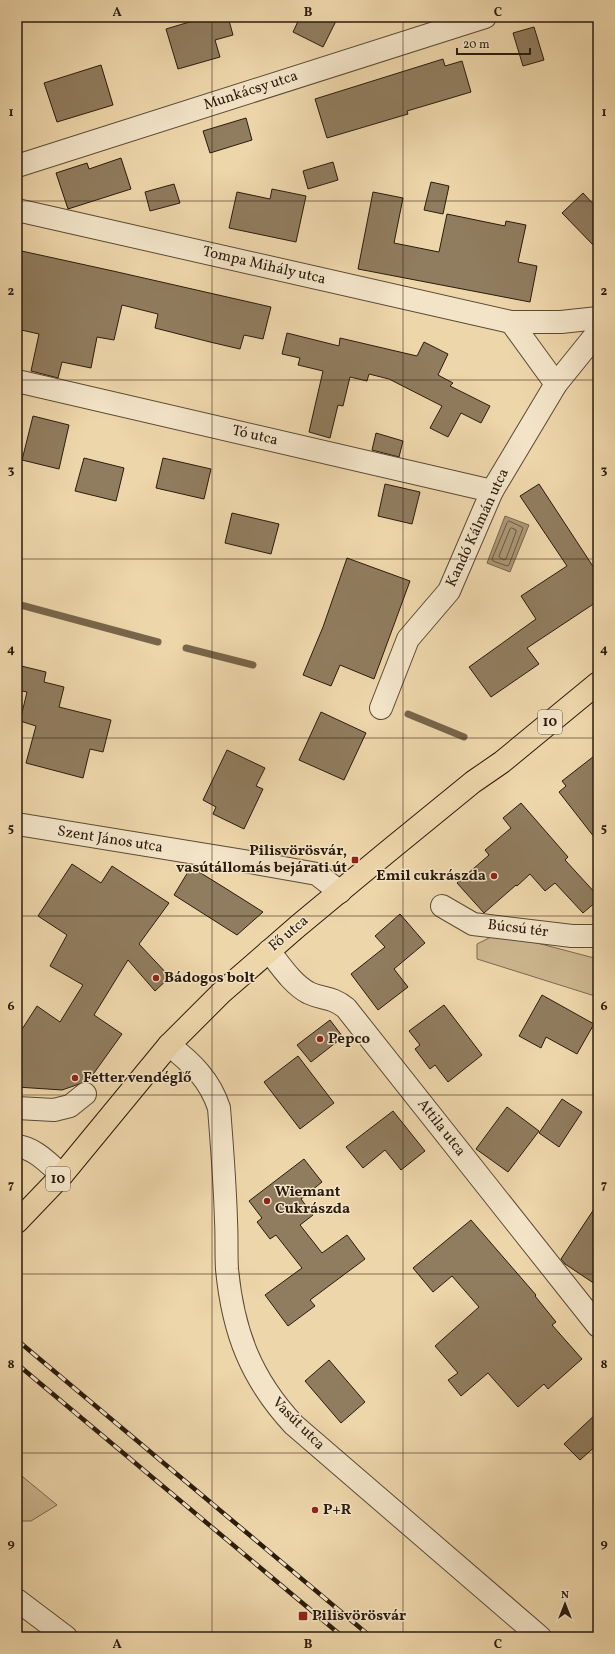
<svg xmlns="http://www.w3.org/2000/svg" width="615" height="1654" font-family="Vollkorn,serif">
	<rect width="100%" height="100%" fill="#edd6aa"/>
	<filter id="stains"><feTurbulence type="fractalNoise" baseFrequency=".005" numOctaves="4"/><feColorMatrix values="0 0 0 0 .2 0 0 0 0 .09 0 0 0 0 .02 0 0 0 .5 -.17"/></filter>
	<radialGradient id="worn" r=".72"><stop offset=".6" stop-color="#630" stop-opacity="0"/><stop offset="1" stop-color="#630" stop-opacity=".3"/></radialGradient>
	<g fill="#ccb68f" stroke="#7c684e">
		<polygon points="499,933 598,959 598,997 477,959 477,944"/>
		<polygon points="17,1472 57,1505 31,1521 17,1521"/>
	</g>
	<polygon fill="#ab9674" stroke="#78654a" points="505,516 529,525 510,572 487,563"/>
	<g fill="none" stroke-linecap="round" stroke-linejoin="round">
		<g stroke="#6b5840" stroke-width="1">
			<polygon points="509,521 522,527 523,528 509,565 507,566 493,561 492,559 507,523"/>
			<polygon points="512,528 516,530 516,532 506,559 504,560 500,558 499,556 510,529"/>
		</g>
		<g stroke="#78654a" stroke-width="7">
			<polyline points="17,604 158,642"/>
			<polyline points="186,648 253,665"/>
			<polyline points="408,714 464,737"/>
		</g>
	</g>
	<g fill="#907c5e" stroke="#2b1b0c">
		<polygon points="206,17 228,17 233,35 215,40 220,57 178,69 166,29"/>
		<polygon points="300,17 338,17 323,47 293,32"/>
		<polygon points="534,27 544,60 523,66 513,33"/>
		<polygon points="443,59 445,66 462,61 471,92 407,111 408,114 327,138 315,99"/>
		<polygon points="101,65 113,105 57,122 44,83"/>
		<polygon points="246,118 252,140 210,153 203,131"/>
		<polygon points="121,158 131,189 68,209 56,173 87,163 89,169"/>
		<polygon points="333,162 338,180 308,189 303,171"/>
		<polygon points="431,182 449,186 443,214 424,210"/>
		<polygon points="174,184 180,203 150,211 145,192"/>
		<polygon points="272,189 306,196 296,242 229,228 237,192 270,199"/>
		<polygon points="373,192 403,198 394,243 439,252 447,214 505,226 506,221 526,225 518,262 537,266 530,302 358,269"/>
		<polygon points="583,193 598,209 598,250 562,213"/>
		<polygon points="17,250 113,271 271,307 263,339 244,335 240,349 210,342 155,328 158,314 122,305 114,340 97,337 91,368 62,362 58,378 31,371 39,334 17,329"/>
		<polygon points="287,333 339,346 340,338 417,356 424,342 448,354 438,375 453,383 450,386 490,406 481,423 461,413 448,437 430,428 442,406 389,379 369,374 367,381 350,377 343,406 338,405 330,438 309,432 323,371 298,365 300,358 282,354"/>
		<polygon points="33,416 69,425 59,469 22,460"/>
		<polygon points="376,433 403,441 399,457 372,450"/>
		<polygon points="84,458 124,468 116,501 75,491"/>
		<polygon points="163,458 211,469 204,499 156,488"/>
		<polygon points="385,484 420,492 412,524 378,516"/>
		<polygon points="539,484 598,574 598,601 527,648 539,664 491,697 469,667 536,619 521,596 567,566 520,496"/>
		<polygon points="232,513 279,524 271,554 225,543"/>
		<polygon points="347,558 410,581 374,679 340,665 331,686 303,675 323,627"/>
		<polygon points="17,665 46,672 44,682 64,687 59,707 111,720 103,752 90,749 83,778 26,763 36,726 20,721 27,692 17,690"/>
		<polygon points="321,712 366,733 344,780 299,760"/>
		<polygon points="227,750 265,768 256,786 263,789 244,829 213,814 216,807 203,800"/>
		<polygon points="598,753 598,842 559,792 566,786 562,781"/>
		<polygon points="521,803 568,857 565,860 598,896 598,900 583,913 555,883 545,891 530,874 517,886 516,885 484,913 457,883 489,855 485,850 511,828 503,818"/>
		<polygon points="72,864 101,883 112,866 169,903 139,944 170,977 155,991 128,960 94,1015 122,1034 94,1073 85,1082 62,1090 17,1087 17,1037 37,1006 60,1022 83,985 50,966 67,935 38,916"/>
		<polygon points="191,867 225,888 263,912 237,935 174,895"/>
		<polygon points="400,914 425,943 394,969 408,987 378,1010 351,974 385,947 375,936"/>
		<polygon points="542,995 594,1024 577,1054 546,1037 541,1048 519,1036"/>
		<polygon points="444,1005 482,1055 448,1082 435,1065 430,1069 415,1049 420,1045 409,1031"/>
		<polygon points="330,1020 343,1037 311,1062 297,1045"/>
		<polygon points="298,1056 334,1103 300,1129 264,1082"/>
		<polygon points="562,1099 582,1112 559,1147 539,1133"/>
		<polygon points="507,1107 539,1131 508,1172 476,1149"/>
		<polygon points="393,1111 425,1151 401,1170 385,1150 363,1168 346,1147"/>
		<polygon points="304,1159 322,1182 301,1199 313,1215 300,1225 322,1253 347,1235 365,1259 310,1300 315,1306 288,1326 265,1295 302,1268 276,1235 270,1239 257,1222 262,1218 249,1201"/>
		<polygon points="598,1203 598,1286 565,1264 561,1259"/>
		<polygon points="471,1220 536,1295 535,1296 556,1322 552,1325 582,1359 548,1389 544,1384 518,1407 488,1373 461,1396 448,1380 458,1373 435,1346 479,1307 452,1276 433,1292 413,1268"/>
		<polygon points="329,1360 365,1402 341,1423 305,1381"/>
		<polygon points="598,1412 598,1444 580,1460 564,1444"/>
	</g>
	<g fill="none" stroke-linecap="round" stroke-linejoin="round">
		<g stroke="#5c4a34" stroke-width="24">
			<g id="minor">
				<polyline points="17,166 485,17"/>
				<polyline points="17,210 511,322 561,322 598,318"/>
				<polyline points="511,322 556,384"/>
				<polyline points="17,381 492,491"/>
				<polyline points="381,708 408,639 449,591 492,491 556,384 598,332"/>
				<polyline points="17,824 244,861 317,874 340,892"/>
				<polyline points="442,906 473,924 572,936 598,936"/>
				<path d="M269 951C280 965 293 985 309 993 324 1000 331 996 346 1008L598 1326"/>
				<path d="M169 1045C192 1063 210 1080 219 1108 222 1146 225 1183 226 1221 227 1237 226 1253 227 1269 233 1332 251 1379 294 1425L540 1637"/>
				<polyline points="17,1108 54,1110 70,1106 85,1094"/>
				<path d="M17 1146C35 1148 49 1164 62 1175"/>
				<polyline points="17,1600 66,1637"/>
			</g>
		</g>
		<g stroke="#2b1b0c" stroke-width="24">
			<polyline id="major" points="17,1222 62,1175 169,1045 221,993 298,926 386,853 473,782 502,762 598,683"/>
		</g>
		<use href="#minor" stroke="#f3e4c8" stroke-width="22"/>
		<use href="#major" stroke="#edd6aa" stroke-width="22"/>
		<g stroke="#2b1b0c" stroke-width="4.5">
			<g id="rail">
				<polyline points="17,1340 371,1637"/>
				<polyline points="17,1364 343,1637"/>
			</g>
		</g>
		<use href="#rail" stroke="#f3e4c8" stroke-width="3" stroke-dasharray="9" stroke-linecap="butt"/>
	</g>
	<path fill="none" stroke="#2b1b0c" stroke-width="1" stroke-opacity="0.55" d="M212 17V1637M403 17V1637M17 201H598M17 380H598M17 559H598M17 738H598M17 916H598M17 1095H598M17 1274H598M17 1453H598"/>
	<g fill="#8f2418" stroke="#f3e4c8" stroke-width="1.5">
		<rect x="351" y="856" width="8" height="8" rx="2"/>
		<circle cx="494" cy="876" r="4"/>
		<circle cx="156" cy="978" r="4"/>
		<circle cx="320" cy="1039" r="4"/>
		<circle cx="75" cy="1078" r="4"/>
		<circle cx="267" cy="1201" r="4"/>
		<circle cx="315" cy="1510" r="4"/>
		<rect x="298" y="1611" width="10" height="10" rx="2"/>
	</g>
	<g text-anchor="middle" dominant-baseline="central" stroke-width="3" stroke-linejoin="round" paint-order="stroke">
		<g fill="#f3e4c8" stroke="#675744" stroke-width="1">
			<rect x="538" y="710" width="24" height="24" rx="3"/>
			<rect x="46" y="1167" width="24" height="24" rx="3"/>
		</g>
		<g font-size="14" font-weight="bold" fill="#2b1b0c">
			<text x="550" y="722">10</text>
			<text x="58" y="1179">10</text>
		</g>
		<g font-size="15" fill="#2b1b0c" stroke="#f3e4c8">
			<text transform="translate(251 91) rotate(-18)">Munkácsy utca</text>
			<text transform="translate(264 266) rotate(13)">Tompa Mihály utca</text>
			<text transform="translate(255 436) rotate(13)">Tó utca</text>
			<text transform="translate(478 528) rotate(-65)">Kandó Kálmán utca</text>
			<text transform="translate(110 840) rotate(9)">Szent János utca</text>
			<text transform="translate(518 929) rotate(7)">Búcsú tér</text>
			<text transform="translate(289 934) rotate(-40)">Fő utca</text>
			<text transform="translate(441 1128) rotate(52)">Attila utca</text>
			<text transform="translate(298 1424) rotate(45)">Vasút utca</text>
		</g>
		<g font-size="15" font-weight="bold" fill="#2b1b0c" stroke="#f3e4c8" text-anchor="start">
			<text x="347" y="851" text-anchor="end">Pilisvörösvár,<tspan x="347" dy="17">vasútállomás bejárati út</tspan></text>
			<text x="486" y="876" text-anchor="end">Emil cukrászda</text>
			<text x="164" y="978">Bádogos bolt</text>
			<text x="328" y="1039">Pepco</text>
			<text x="83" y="1078">Fetter vendéglő</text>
			<text x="275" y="1192">Wiemant<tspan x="275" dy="17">Cukrászda</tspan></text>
			<text x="323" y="1510">P+R</text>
			<text x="312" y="1616">Pilisvörösvár</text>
		</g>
	</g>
	<rect width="615" height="1654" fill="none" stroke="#edd6aa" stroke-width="44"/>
	<g transform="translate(565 1604)" stroke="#f3e4c8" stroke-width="3" paint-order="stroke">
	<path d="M0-3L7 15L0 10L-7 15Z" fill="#2b1b0c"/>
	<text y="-6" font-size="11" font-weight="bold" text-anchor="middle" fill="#2b1b0c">N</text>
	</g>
	<path d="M457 48v6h73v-6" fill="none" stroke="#2b1b0c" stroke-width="2"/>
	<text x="463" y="48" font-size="12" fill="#2b1b0c" stroke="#f3e4c8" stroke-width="3" paint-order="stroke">20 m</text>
	<rect x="22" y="22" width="571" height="1610" fill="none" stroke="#2b1b0c" stroke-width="1.5"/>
	<g font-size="13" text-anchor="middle" font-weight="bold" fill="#2b1b0c">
		<text x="117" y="16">A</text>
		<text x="308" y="16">B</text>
		<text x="498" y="16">C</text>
		<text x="11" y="116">1</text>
		<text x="604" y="116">1</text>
		<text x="11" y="295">2</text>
		<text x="604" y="295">2</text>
		<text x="11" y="474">3</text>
		<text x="604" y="474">3</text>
		<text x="11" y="653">4</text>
		<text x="604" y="653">4</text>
		<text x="11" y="832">5</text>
		<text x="604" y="832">5</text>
		<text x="11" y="1010">6</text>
		<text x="604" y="1010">6</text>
		<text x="11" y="1189">7</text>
		<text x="604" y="1189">7</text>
		<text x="11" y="1368">8</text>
		<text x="604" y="1368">8</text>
		<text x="11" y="1547">9</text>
		<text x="604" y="1547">9</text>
		<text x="117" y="1648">A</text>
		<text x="308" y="1648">B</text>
		<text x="498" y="1648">C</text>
	</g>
	<rect width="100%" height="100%" filter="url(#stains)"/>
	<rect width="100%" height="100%" fill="url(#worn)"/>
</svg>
